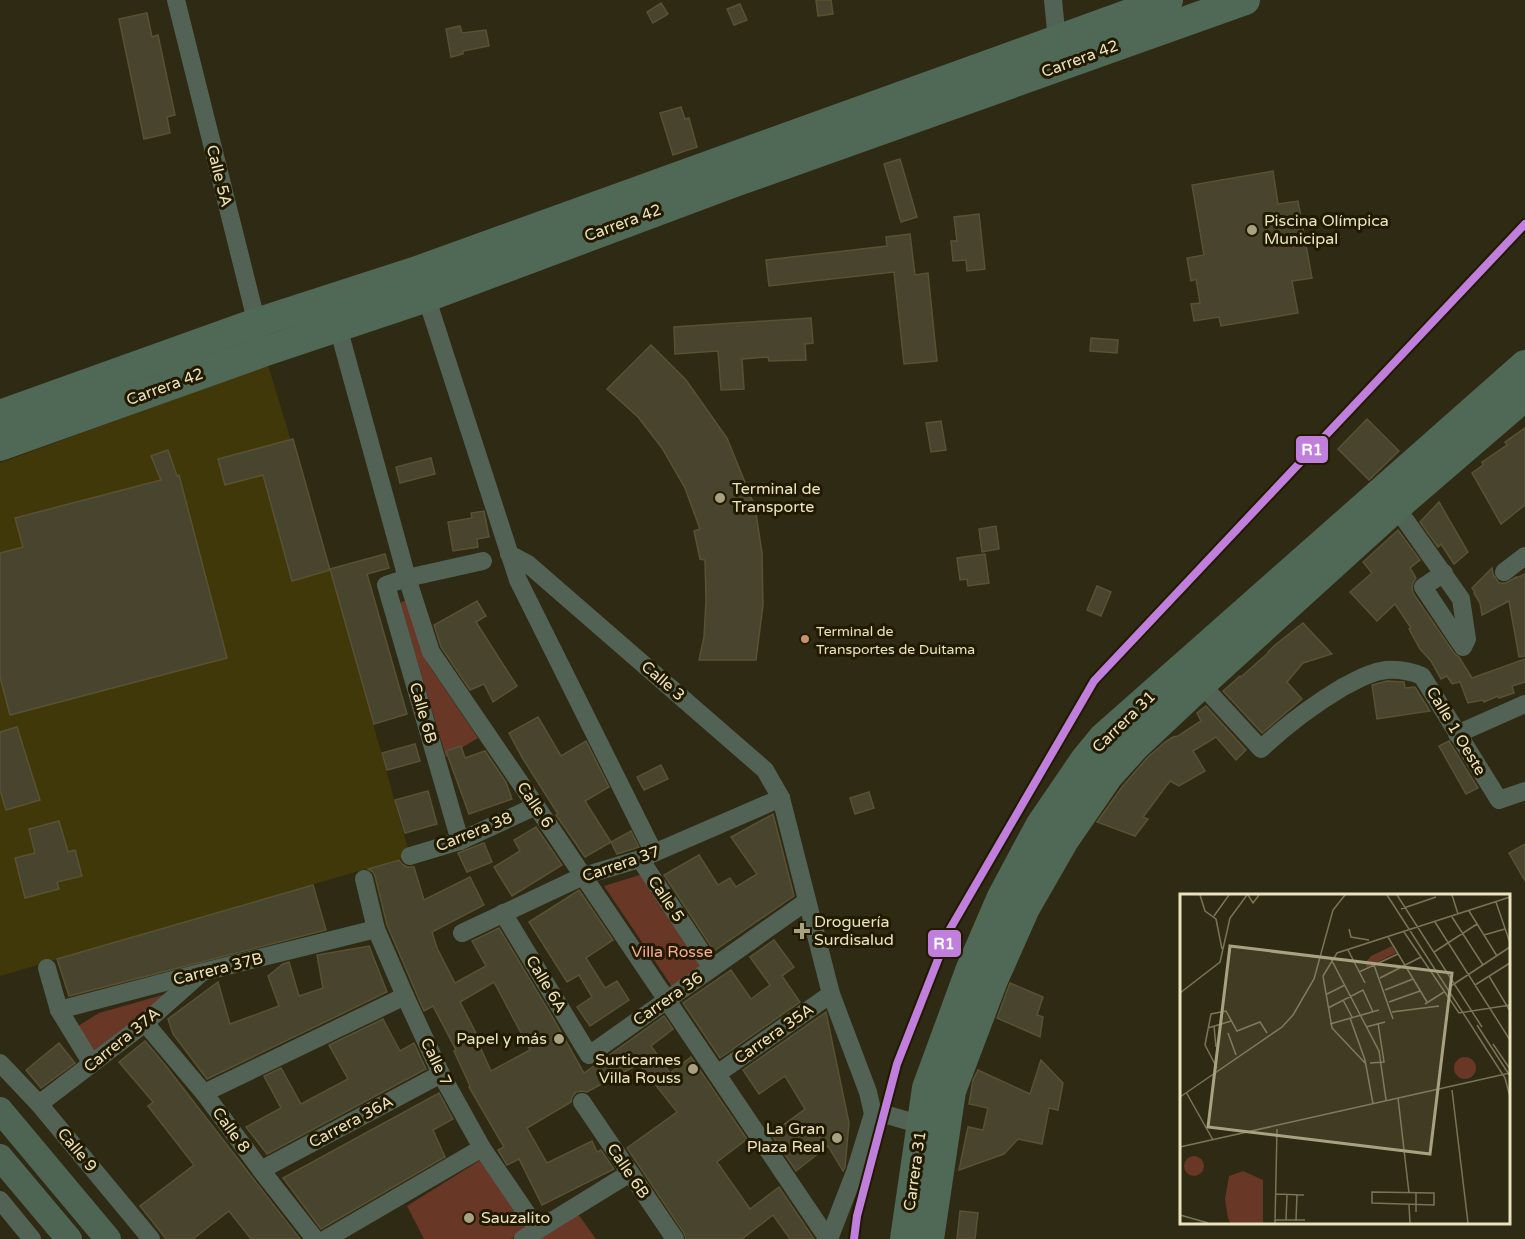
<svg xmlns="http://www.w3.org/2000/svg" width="1525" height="1239" font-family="'Varela Round',sans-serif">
	<rect width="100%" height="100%" fill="#2f2a13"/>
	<polygon fill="#413809" points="268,365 330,569 410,856 0,976 0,463"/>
	<g fill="#693726">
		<polygon points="408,599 428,664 478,738 446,757 400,603"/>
		<polygon points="643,874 706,967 673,988 604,886"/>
		<polygon points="173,992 96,1053 75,1028 99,1013"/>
		<polygon points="482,1159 527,1229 511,1239 424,1239 407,1206"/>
		<polygon points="578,1214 596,1239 539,1239"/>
	</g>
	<g fill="#49442d" stroke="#585234" stroke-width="1.5" fill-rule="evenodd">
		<polygon points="816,0 831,0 833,14 818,16"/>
		<polygon points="661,3 668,14 653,23 647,12"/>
		<polygon points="740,4 747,20 734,25 727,9"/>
		<polygon points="147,13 152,37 158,35 175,115 167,117 170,133 144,139 119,19"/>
		<polygon points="460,26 462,33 486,30 489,46 463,51 463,54 451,57 446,29"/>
		<polygon points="681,107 685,119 689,118 697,147 673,155 660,113"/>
		<polygon points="900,159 917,217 901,222 884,164"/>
		<polygon points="1273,171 1278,204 1298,201 1312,278 1292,281 1298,313 1221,326 1219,317 1194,321 1191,304 1200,303 1196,279 1191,281 1187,258 1204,255 1192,185"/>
		<polygon points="979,214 985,269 967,271 966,260 953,261 951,241 957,241 954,217"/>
		<polygon points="910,234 915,275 928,273 937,361 904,364 894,272 769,286 766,260 887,246 886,237"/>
		<polygon points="811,318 813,343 805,344 806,360 769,361 768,357 742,359 744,389 721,390 718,351 675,354 674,327"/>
		<polygon points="1091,338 1118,340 1117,353 1090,351"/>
		<polygon points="651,345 686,380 727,438 755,507 762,553 763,605 756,660 699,660 704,637 706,600 705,560 700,559 694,531 700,529 685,488 662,448 638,417 607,389"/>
		<polygon points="1367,419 1399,451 1369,480 1338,449"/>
		<polygon points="941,421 946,450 931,452 926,423"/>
		<polygon points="1525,428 1525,505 1501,524 1472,473 1483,465 1482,462 1507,445 1505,442"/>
		<polygon points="293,439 330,570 292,581 263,475 225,485 218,459"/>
		<polygon points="168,450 177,476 179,475 227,658 10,715 0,677 0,553 23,547 15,518 161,480 151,456"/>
		<polygon points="431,458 435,474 400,483 396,467"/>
		<polygon points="1439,502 1468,552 1454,564 1441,544 1438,547 1420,522"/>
		<polygon points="484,511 489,537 477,539 478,547 453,551 448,522 472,518 471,513"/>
		<polygon points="996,526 999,549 982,552 979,529"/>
		<polygon points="1398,530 1420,560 1410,568 1416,578 1413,583 1412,587 1413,593 1454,653 1459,657 1472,678 1525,659 1525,682 1512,686 1514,693 1499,698 1498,696 1484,702 1483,700 1468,703 1460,682 1452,684 1447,676 1441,679 1431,661 1420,649 1409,629 1411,628 1395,604 1377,621 1350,592 1372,573 1363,562"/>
		<polygon points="385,554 389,568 367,574 407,714 374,724 330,569"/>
		<polygon points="985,554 989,583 968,586 967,579 960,580 957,558"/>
		<polygon points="1492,568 1493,574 1499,583 1506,583 1516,577 1516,578 1525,574 1525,656 1519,657 1509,601 1482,615 1480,603 1474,593 1475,592 1472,588"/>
		<polygon points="1097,586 1111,592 1101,616 1087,610"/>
		<polygon points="477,601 486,616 476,622 517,686 493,702 484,684 470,690 441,647 434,625"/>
		<polygon points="1303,623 1332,654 1303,663 1287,682 1302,699 1262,733 1223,691 1240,676 1241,677 1268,653 1268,652 1275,645"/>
		<polygon points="1387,681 1404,682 1405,688 1415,687 1430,711 1377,719 1372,685"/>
		<polygon points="1206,706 1246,750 1236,760 1216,737 1193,751 1205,771 1179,786 1170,781 1143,817 1148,819 1135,836 1097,822 1122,787 1147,758 1165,742 1173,737 1178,736 1201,721 1197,713"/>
		<polygon points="538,717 561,756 586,741 609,787 585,801 611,842 585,857 556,815 558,814 523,759 509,733"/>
		<polygon points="17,727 40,800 6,810 0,790 0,732"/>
		<polygon points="1449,741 1478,788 1466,794 1439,746"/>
		<polygon points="415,744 420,761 387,770 382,753"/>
		<polygon points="461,746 465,758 485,751 506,782 512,799 469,814 446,751"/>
		<polygon points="661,765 668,779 644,790 637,777"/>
		<polygon points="428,791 437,824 405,833 395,800"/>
		<polygon points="869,792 874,808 855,814 850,798"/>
		<polygon points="773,814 794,896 714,951 664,875 699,855 718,885 730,878 736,887 757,874 731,837"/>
		<polygon points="59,821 68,852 75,850 82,876 57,882 59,889 25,898 15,858 35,853 29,829"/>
		<polygon points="536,827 562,865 512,896 494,867 520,851 514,840"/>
		<polygon points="631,831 639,847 617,854 611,842"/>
		<polygon points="484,843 492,862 467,872 458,853"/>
		<polygon points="1525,844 1525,881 1509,853"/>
		<path d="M399 860 402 864 407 867H414L424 900 470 877 484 905 432 932 437 948 455 983 486 966 472 941 499 928 553 1018 584 1073 664 1016 673 1029 651 1046 670 1073 691 1057 747 1139 717 1162 750 1209 779 1187 814 1239H790L773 1215 742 1239H686L684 1233 627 1148 677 1112 639 1064 587 1092 582 1091 576 1092 572 1097 571 1102 527 1128 547 1163 592 1141 597 1152 601 1150 614 1169 542 1205 519 1159 507 1165 498 1150 504 1147 469 1087 470 1086 454 1051 456 1050 433 1006 424 1011 387 925 375 876 373 872 368 869ZM494 982 530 1050 491 1071 476 1038 478 1037 460 1002Z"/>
		<polygon points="313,885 326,930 69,996 57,959"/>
		<polygon points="579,890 613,940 586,958 605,988 617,981 629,1000 590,1026 577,1007 592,997 579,975 567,982 529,922"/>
		<polygon points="774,940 794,967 782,976 800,1002 720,1058 683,1003 731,970 751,999 770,985 750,957"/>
		<polygon points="369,946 387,992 207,1079 173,1034 168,1019 218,982 230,1024 279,1006 268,976 283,964 289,962 299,996 323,988 317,955"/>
		<polygon points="1010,983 1043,997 1037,1015 1043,1017 1040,1037 997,1018"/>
		<polygon points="826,1012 849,1123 845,1167 843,1171 828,1146 796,1171 771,1134 805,1109 785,1076 759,1094 743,1070"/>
		<polygon points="383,1019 400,1051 414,1043 426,1069 267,1154 246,1127 281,1108 264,1076 281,1068 301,1104 348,1079 329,1045"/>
		<polygon points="145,1041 166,1066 300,1239 251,1239 229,1211 193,1239 166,1239 140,1206 194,1165 148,1106 153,1102 119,1062"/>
		<polygon points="59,1043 75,1063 41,1088 26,1070"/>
		<polygon points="1041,1060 1063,1083 1058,1110 1049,1108 1042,1144 1018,1139 1004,1154 959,1170 968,1127 983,1130 988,1108 969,1104 973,1080 978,1070 1030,1094"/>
		<polygon points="439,1093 453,1119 433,1130 445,1157 321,1229 283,1178"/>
		<polygon points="960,1211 978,1213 975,1239 957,1239"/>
	</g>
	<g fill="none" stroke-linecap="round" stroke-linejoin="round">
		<g stroke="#526254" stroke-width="18">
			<polyline points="176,0 259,332"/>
			<polyline points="1053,0 1057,40"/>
			<polyline points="424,290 518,580 654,853"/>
			<polyline points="338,327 407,578 431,652 536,806 828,1239"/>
			<polyline points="1396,507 1461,599 1467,639 1463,647 1423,587 1444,573"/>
			<polyline points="509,554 528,564 765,770 781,798 831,994 868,1092 873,1114 855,1172 829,1239"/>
			<polyline points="1504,572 1525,556"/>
			<path d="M1201 684 1261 749C1286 725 1313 705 1343 687 1357 680 1370 672 1386 670 1399 669 1410 671 1422 676L1499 800 1525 791"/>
			<polyline points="1457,734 1525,704"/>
			<polyline points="460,841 386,585 407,578 483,561"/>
			<polyline points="410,856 460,841 536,806"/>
			<polyline points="640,859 712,968"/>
			<polyline points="364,879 376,929 405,996 441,1074 482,1148 538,1230"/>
			<polyline points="503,913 589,1055 807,901"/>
			<polyline points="462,933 583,876 640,859 781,798"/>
			<polyline points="47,968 59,1010 92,1064"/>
			<polyline points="59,1010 203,972 376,929"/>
			<polyline points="145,1023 204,1093 261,1170 315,1239"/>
			<polyline points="0,1063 39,1104 151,1239"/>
			<polyline points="717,1074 831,994"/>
			<polyline points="204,1093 405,996"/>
			<polyline points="582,1102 675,1239"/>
			<polyline points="39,1104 145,1023 199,975"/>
			<polyline points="873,1114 884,1114 922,1125"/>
			<polyline points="261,1170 441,1074"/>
			<polyline points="0,1200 32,1239"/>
			<polyline points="326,1239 482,1148"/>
			<polyline points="523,1239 630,1173"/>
		</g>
		<g stroke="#4e6554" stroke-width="26">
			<polyline points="0,1110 108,1239"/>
			<polyline points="0,1157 69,1239"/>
		</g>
		<g stroke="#506856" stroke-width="30">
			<polyline points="0,415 256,323 417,271 1168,0"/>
			<polyline points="0,446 263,352 427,297 732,183 1245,0"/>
			<polyline points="905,1239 927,1088 970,971 1002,897 1040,826 1085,760 1103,738 1525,365"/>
			<polyline points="929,1239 951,1091 993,980 1025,908 1064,840 1108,776 1135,746 1201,684 1396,507 1525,396"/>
		</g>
		<g stroke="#211a00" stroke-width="12">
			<polyline id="rail-1" points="854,1239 857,1216 897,1064 950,929 1094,681 1525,224"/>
		</g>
		<use href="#rail-1" stroke="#c07fdc" stroke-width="8"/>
	</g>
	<g fill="#a9a282" stroke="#211a00" stroke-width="2">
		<circle cx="1252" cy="230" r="6"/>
		<circle cx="720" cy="498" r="6"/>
		<path d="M799 922h6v6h6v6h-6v6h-6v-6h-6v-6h6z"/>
		<circle cx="559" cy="1039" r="6"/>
		<circle cx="693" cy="1069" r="6"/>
		<circle cx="837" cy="1138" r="6"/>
		<circle cx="469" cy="1218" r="6"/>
	</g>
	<circle fill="#c7916a" stroke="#211a00" stroke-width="2" cx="805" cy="639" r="5"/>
	<g text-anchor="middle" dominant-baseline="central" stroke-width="6" stroke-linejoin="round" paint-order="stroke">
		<g font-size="14" fill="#ebe3bd" stroke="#211a00" text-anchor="start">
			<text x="816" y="631">Terminal de<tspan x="816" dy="18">Transportes de Duitama</tspan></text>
		</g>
		<g font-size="16" fill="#ebe3bd" stroke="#211a00">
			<text transform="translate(1080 59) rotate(-20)">Carrera 42</text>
			<text transform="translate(219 176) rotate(76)">Calle 5A</text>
			<text transform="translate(623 223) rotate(-20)">Carrera 42</text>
			<text transform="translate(165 387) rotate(-20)">Carrera 42</text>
			<text transform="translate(663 681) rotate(41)">Calle 3</text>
			<text transform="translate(423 713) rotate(74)">Calle 6B</text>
			<text transform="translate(1124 722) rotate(-44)">Carrera 31</text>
			<text transform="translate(1456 731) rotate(59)">Calle 1 Oeste</text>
			<text transform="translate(535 805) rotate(56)">Calle 6</text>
			<text transform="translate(474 832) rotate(-22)">Carrera 38</text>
			<text transform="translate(621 864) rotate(-19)">Carrera 37</text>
			<text transform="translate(666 899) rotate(56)">Calle 5</text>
			<text transform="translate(218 969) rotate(-14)">Carrera 37B</text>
			<text transform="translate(546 984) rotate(59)">Calle 6A</text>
			<text transform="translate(668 999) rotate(-35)">Carrera 36</text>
			<text transform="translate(774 1034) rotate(-35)">Carrera 35A</text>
			<text transform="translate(122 1040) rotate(-39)">Carrera 37A</text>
			<text transform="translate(436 1062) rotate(64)">Calle 7</text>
			<text transform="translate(351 1122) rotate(-28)">Carrera 36A</text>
			<text transform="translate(231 1130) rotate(54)">Calle 8</text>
			<text transform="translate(77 1150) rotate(50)">Calle 9</text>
			<text transform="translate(628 1171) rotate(56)">Calle 6B</text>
			<text transform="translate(915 1171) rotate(-82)">Carrera 31</text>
		</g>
		<g font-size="16" fill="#ebe3bd" stroke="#211a00" text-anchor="start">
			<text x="1264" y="221">Piscina Olímpica<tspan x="1264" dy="18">Municipal</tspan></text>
			<text x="732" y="489">Terminal de<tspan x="732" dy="18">Transporte</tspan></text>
			<text x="814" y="922">Droguería<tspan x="814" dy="18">Surdisalud</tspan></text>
			<text x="547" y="1039" text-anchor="end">Papel y más</text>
			<text x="681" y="1060" text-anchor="end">Surticarnes<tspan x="681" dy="18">Villa Rouss</tspan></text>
			<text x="825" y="1129" text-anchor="end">La Gran<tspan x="825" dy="18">Plaza Real</tspan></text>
			<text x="481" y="1218">Sauzalito</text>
		</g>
		<g font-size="16" fill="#f6ac96" stroke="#211a00">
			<text x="672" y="952">Villa Rosse</text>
		</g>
	</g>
	<g transform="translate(1180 894)">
		<rect width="330" height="330" fill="#2f2a13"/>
		<path d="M212 52 216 59 187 73 185 69 191 62ZM274 174a11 11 0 1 1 22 0a11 11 0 1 1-22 0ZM4 272a10 10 0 1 1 20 0a10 10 0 1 1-20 0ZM63 277 83 286V329H50L48 324 45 305 49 282Z" fill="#693726"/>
		<path fill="none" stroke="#7a7457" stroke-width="1.5" d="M20 1 25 17 36 25 42 55M68 1 73 9 79 1M207 1 325 184M217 1 302 133M272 1 278 20M316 8 330 49M221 15 256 3M289 17 317 62M34 22 49 1M272 23 303 71M255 28 330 146M169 35 171 43 189 46M224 38 279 119 330 111M304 41 325 35M208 43 247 108M168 56 185 89M254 58 297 30M151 65 199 157 206 206M194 71 213 125M179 78 218 60M143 82 157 59 330 3M143 82 152 134 186 170M309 82 330 117M200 84 241 63M295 91 330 69M271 92 330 53M205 96 233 85M0 99 40 68 50 24 67 1M147 100 165 91M163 106 172 123M209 108 240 97M245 110 264 98M148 114 183 96 193 118M212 118 259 112M170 124 185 166 193 210M150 130 199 116M297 131 330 182M34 132 36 153M186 133 205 128M28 134 51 127M48 139 56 161M313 150 330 175M190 169 204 168 198 129M37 174 25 151 31 120 46 117 57 137 80 128 87 139M325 184 330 203M272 196 288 329M6 198 33 246M0 203 102 133 113 121 134 85 153 16 165 1M218 204 229 299M0 253 330 179M192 298 254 299V311L192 309ZM96 300 124 301M229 311 230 329M236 318V299M0 321 28 329M95 326H125M106 326 107 300M116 327 117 300M95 329 97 235"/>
		<path fill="#a9a282" fill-opacity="0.15" stroke="#a9a282" stroke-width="3" d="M50 52 272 79 250 260 28 233Z"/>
		<rect width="330" height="330" fill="none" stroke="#ebe3bd" stroke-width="3"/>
	</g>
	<g stroke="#211a00" stroke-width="2">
		<rect x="1295" y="435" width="34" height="29" rx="6" fill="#c07fdc"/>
		<rect x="927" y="929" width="35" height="29" rx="6" fill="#c07fdc"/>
	</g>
	<g font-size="16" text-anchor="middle" font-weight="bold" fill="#fff">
		<text x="1312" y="455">R1</text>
		<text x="944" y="949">R1</text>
	</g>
</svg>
